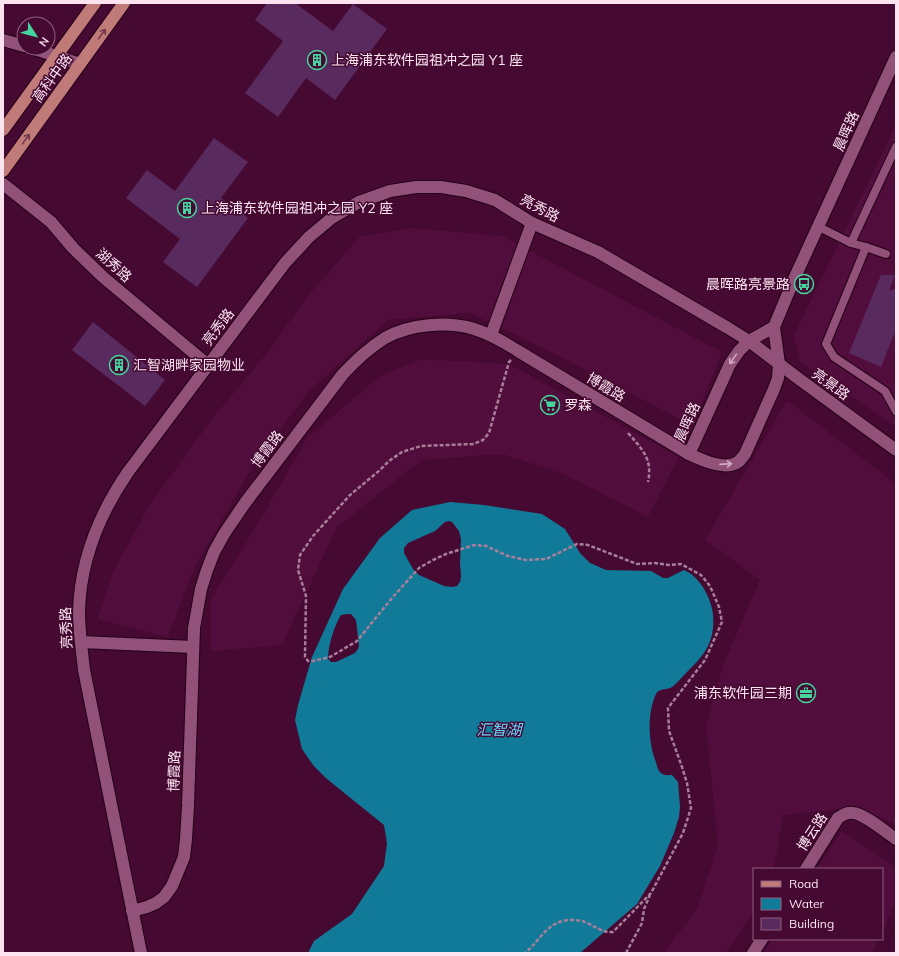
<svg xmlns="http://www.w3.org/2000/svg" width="899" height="956" font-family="Mulish,'Noto Sans SC',sans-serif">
	<rect width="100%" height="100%" fill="#450932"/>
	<g fill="#510d3c">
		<polygon points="896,125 896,427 800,362 794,335"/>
		<polygon points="409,228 502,236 722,352 693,426 551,352 470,313 388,320 309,391 248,474 194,569 168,637 97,619 113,572 150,504 211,420 267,353 307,297 359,237"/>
		<polygon points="421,359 509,364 679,457 648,517 566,475 503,454 422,460 337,527 282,645 211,651 211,599 257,525 307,438 380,376"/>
		<polygon points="787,400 896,484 896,825 858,807 783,815 774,869 754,869 754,911 726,953 663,953 697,909 718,845 706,725 725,660 760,580 705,540"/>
		<polygon points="842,831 896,868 896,901 882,932 882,869 817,869"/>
		<polygon points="772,939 879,939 872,953 763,953"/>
	</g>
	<path fill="#127a99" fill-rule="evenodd" d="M450 502 484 505 542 514 565 529 580 553 590 563 606 570 651 571 663 578H668L684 570C696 575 704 587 709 599 715 613 715 632 708 646 703 656 695 664 687 672 682 677 677 683 672 687 667 690 659 688 656 694 647 713 648 743 656 762 657 766 658 771 661 773 664 776 668 775 672 775L678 782 680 806 679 817 674 833 660 866 637 904 580 953H308L314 941 352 914 384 866 387 843 384 825 327 779 313 765 302 749 295 720 298 705 312 657 343 589 380 538 412 510ZM449 521 452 522 459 531 461 539 460 563 461 576 460 582 457 586 452 587 444 586 419 575 413 569 404 553V548L408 543 435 531 445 522ZM347 614H351L356 620 359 646 358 649 355 653 336 662H331L328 659C328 646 334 626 341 615Z"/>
	<g fill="#592a5d">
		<polygon points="267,3 295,3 333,31 353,4 387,29 335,100 306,78 278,117 245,93 283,41 255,20"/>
		<polygon points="214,138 248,162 221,198 248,218 197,287 163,262 180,239 126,198 147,170 175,191"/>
		<polygon points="881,275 895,275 889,291 896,288 896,329 881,367 849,353"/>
		<polygon points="93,322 165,380 145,406 72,350"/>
	</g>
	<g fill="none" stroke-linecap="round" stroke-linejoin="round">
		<g stroke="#240018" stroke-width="10">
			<g id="lane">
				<polyline points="819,227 851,243"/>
				<polyline points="866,247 826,344 834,357 885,391 896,411"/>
				<polyline points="886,254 866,247 851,243 896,147"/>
			</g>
		</g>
		<g stroke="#240018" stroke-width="14">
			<g id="street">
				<polyline points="3,40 24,46"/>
				<polyline points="32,48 80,64"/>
				<polyline points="3,184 51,222 73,248 103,277 208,365"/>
				<polyline points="491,335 532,223"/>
				<polyline points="689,454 730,364 739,351 749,341 774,327"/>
				<polyline points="81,642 193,647"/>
				<path d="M806 869 838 818C843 815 847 812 853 813 863 813 887 833 896 839"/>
				<path d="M132 911 147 907 156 903 164 897 172 886 184 857 186 839 188 806 194 628 201 589 207 570 214 552 224 534 245 503 343 374C356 360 369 348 385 338 410 324 447 321 474 329 490 334 504 342 518 351L689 454C702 460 725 471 738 462 741 460 743 456 745 454L774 389 778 378 779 364 774 327 794 279 896 57"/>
				<path d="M141 953 84 670C82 651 79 631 79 612 80 561 100 513 128 472L285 263 309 237 333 217 359 202 390 191 416 187H441L466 191 495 200 532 223 598 252 728 328 749 341 799 379 896 450"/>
				<polyline points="753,953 762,939"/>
			</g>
		</g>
		<g stroke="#240018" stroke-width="14">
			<g id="primary">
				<polyline points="3,130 95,3"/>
				<polyline points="3,171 124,3"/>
			</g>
		</g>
		<g stroke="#a77f98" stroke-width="2.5" stroke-dasharray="4 2" stroke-linecap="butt">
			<path d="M511 360 509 362 489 433 483 440 473 444 421 446 402 452 389 461 380 470 350 495 313 536 300 555 298 570 306 596 305 657 308 661H313L330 657 357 641 392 598 419 568 433 560 446 554 474 545 486 546 508 556 526 560 546 559 577 544 588 545 637 564 655 563 669 565 681 564 701 575 710 586 719 607 722 622 705 660 668 708 669 731 681 764 687 783 691 808 683 833 651 893 613 932C603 933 596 927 587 923 581 920 576 920 569 920 546 922 541 940 525 953"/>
			<path d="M628 433C642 449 653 459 648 482"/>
			<polyline points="626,953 642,923 644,909 650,895"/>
		</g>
		<use href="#lane" stroke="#925179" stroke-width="8"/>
		<use href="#street" stroke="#925179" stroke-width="12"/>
		<use href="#primary" stroke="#c07b79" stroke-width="12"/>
	</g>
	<defs><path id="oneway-shaft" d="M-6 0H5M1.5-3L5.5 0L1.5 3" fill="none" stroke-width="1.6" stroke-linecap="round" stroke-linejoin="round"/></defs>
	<g stroke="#76374e">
		<use href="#oneway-shaft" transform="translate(102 34) rotate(-54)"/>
		<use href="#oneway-shaft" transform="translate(26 139) rotate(-54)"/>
	</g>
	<g stroke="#d1a9c0">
		<use href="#oneway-shaft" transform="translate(733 359) rotate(125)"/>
		<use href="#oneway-shaft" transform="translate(726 464) rotate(-4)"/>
	</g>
	<defs>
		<g id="building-ring" transform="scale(1)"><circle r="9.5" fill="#450932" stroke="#46d49e" stroke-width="1.5"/><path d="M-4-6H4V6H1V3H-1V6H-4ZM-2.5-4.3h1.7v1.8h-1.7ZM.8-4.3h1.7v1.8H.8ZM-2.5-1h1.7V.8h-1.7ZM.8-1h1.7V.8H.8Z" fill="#46d49e"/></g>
		<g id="bus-ring" transform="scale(1)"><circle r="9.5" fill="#450932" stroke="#46d49e" stroke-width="1.5"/><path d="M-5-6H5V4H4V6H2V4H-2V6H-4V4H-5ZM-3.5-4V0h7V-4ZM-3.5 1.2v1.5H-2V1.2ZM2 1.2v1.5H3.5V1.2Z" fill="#46d49e"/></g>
		<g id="supermarket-ring" transform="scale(1)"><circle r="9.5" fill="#450932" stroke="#46d49e" stroke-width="1.5"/><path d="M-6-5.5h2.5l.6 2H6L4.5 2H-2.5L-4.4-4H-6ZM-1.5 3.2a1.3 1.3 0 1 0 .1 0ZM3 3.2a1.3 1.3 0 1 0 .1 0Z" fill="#46d49e"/></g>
		<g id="office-ring" transform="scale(1)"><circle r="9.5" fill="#450932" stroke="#46d49e" stroke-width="1.5"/><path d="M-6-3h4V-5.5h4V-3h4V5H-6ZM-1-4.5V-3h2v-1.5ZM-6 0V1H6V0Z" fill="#46d49e"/></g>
	</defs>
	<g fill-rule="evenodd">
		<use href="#building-ring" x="317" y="60"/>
		<use href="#building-ring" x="187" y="208"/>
		<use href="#bus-ring" x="804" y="284"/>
		<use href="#building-ring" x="119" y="365"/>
		<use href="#supermarket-ring" x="550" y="405"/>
		<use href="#office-ring" x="806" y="693"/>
	</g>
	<g text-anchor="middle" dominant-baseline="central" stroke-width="3" stroke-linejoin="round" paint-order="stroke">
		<g font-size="14" fill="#fbe4f0" stroke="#450932" text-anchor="start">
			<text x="331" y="60">上海浦东软件园祖冲之园 Y1 座</text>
			<text x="201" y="208">上海浦东软件园祖冲之园 Y2 座</text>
			<text x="790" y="284" text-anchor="end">晨晖路亮景路</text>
			<text x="133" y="365">汇智湖畔家园物业</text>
			<text x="564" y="405">罗森</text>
			<text x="792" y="693" text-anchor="end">浦东软件园三期</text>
		</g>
		<g font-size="14" fill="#fbe4f0" stroke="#450932">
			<text transform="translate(52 78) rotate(-54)">高科中路</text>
			<text transform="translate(846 131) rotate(-66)">晨晖路</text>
			<text transform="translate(540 208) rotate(28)">亮秀路</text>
			<text transform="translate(114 265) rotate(42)">湖秀路</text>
			<text transform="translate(218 327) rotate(-53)">亮秀路</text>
			<text transform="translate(831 384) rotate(36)">亮景路</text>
			<text transform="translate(606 387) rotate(31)">博霞路</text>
			<text transform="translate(687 422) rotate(-66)">晨晖路</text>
			<text transform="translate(267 449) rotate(-53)">博霞路</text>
			<text transform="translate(66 628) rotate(-92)">亮秀路</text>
			<text transform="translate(174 771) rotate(-88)">博霞路</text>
			<text transform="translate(812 832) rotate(-57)">博云路</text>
		</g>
		<g font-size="15" font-style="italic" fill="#68d7fe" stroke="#450932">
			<text x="499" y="729">汇智湖</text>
		</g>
	</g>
	<rect width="899" height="956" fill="none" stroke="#fbe4f0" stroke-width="8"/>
	<rect x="753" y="868" width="130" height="72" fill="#450932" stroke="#8e617e"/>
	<rect x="761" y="881" width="20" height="6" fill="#c07b79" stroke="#8e617e"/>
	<text x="789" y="888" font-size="12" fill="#fbe4f0">Road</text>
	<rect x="761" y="898" width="20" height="12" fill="#127a99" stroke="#8e617e"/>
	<text x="789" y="908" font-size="12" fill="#fbe4f0">Water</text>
	<rect x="761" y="918" width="20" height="12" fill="#592a5d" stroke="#8e617e"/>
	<text x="789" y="928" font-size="12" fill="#fbe4f0">Building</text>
	<g transform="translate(36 36) rotate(126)"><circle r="19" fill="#450932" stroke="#8e617e"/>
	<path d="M0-3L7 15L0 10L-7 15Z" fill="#46d49e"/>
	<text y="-6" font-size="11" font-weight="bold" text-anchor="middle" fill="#fbe4f0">N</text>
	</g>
</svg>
